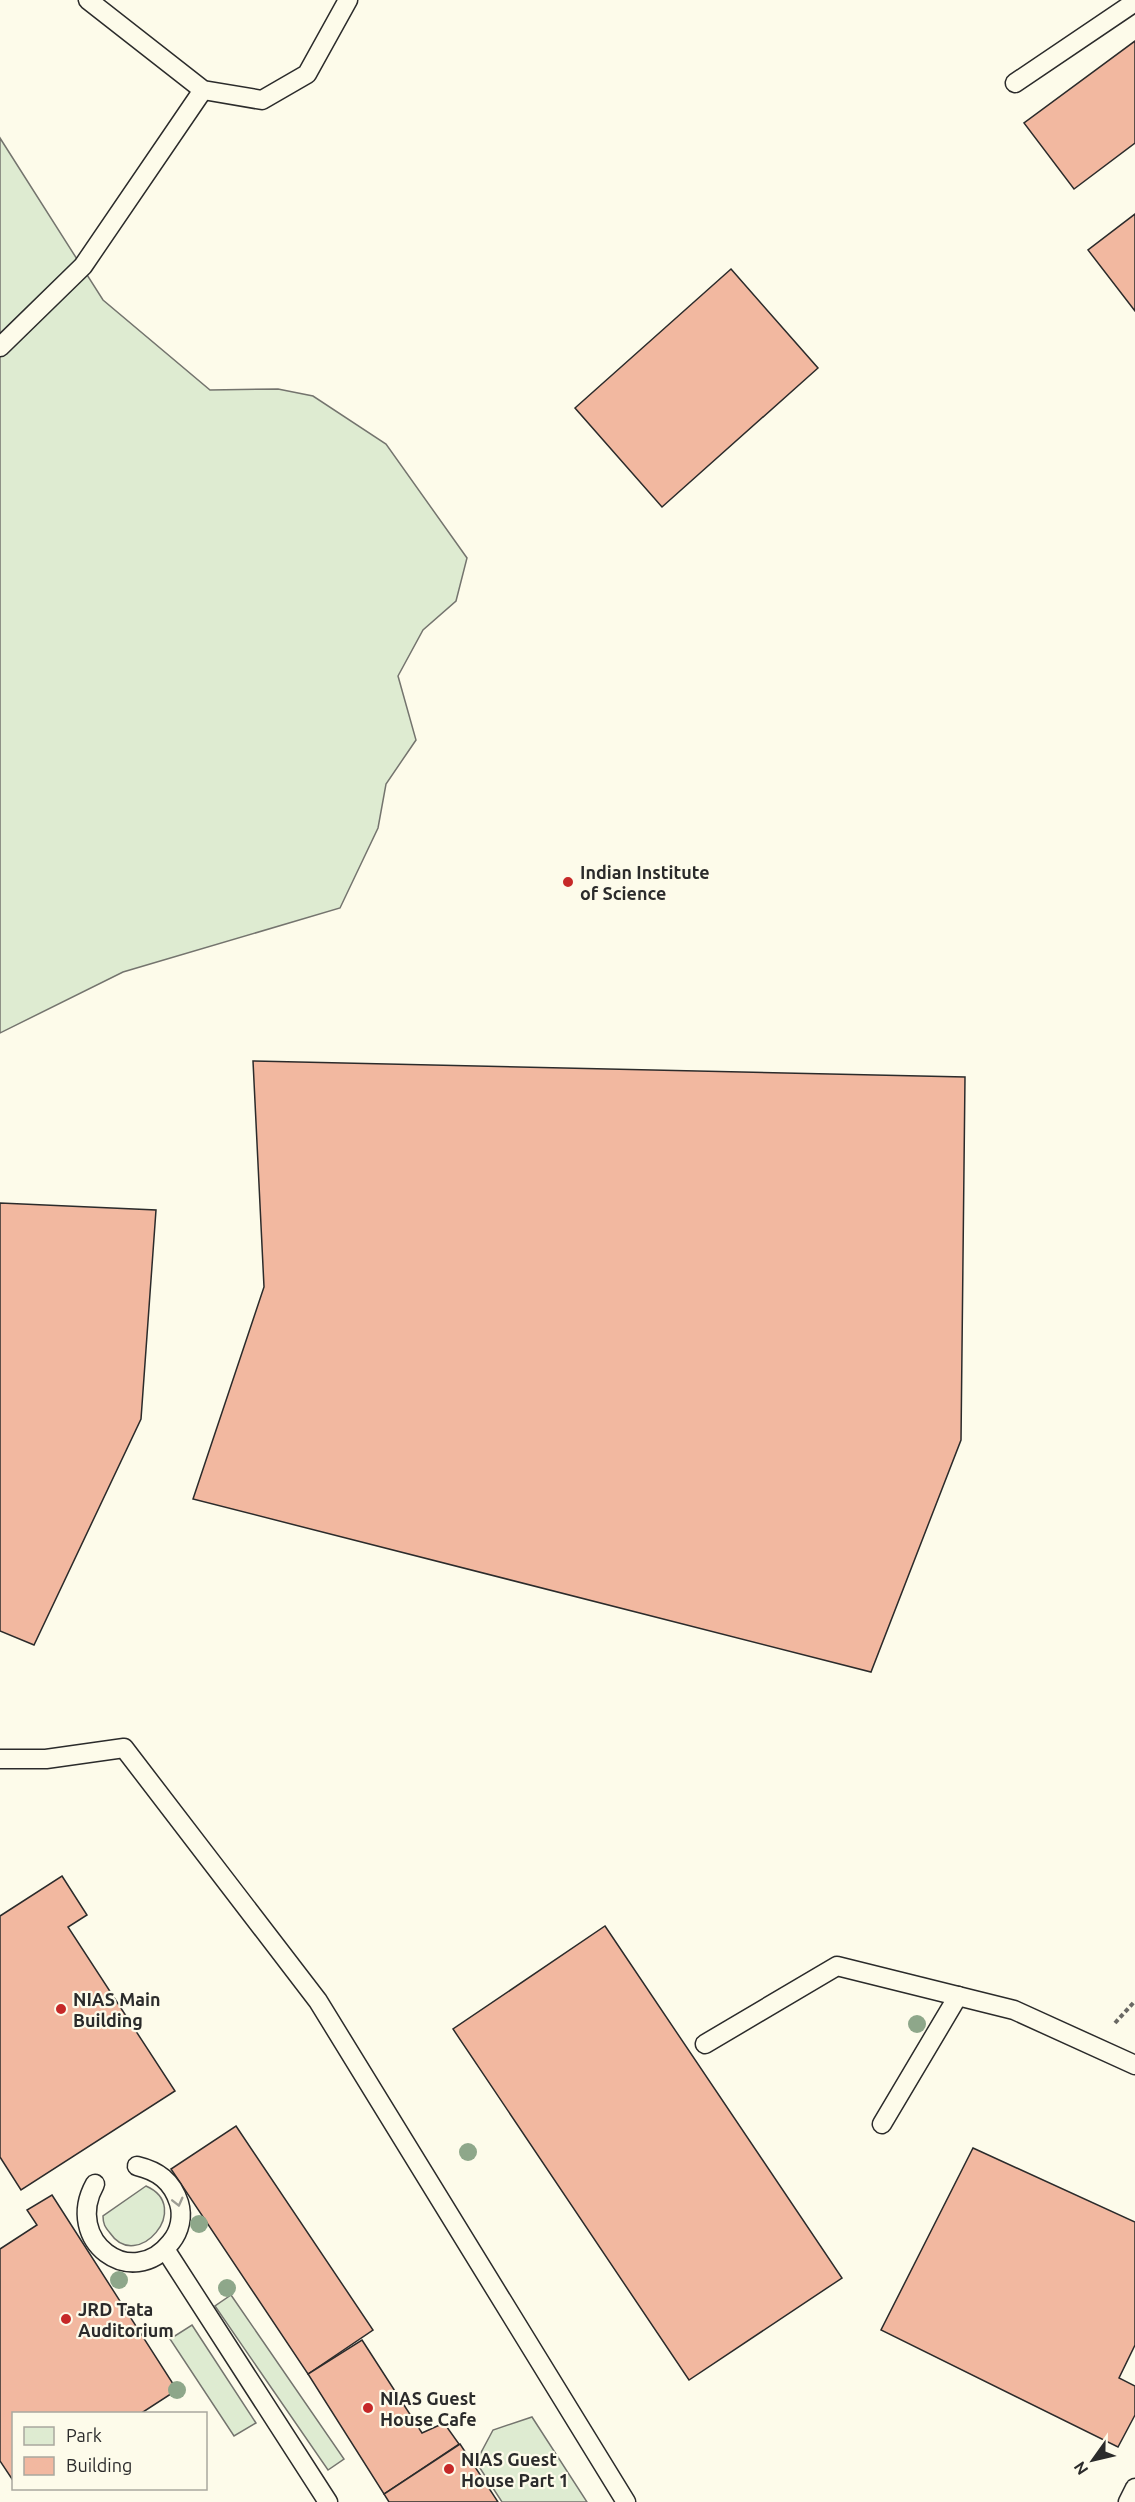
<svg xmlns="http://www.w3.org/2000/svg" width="1135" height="2502" font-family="Ubuntu,sans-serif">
	<rect width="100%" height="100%" fill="#fdfbea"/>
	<g fill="#deebd1" stroke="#74746e" stroke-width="1.5">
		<polygon points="0,138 103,300 210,390 278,389 313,396 386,444 467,558 456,601 423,630 398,676 416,740 386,784 378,828 340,908 123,972 0,1033"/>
		<path d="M146 2186C194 2207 137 2273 110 2233 105 2227 103 2224 103 2216Z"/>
		<polygon points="231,2295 344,2459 328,2470 215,2306"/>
		<polygon points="192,2325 256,2423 234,2436 170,2339"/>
		<polygon points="532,2417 587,2502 502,2502 476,2462 493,2430"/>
	</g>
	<g fill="#f2b8a0" stroke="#2b2b2b" stroke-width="1.5">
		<polygon points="1135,41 1135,143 1074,189 1024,123"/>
		<polygon points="1135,214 1135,311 1088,250"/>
		<polygon points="731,269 818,368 662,507 575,408"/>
		<polygon points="253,1061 965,1077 961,1440 871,1672 193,1499 264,1287"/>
		<polygon points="0,1203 156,1210 141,1419 34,1645 0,1631"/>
		<polygon points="62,1876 87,1915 68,1927 175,2091 21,2190 0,2157 0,1916"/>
		<polygon points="605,1926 842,2278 689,2380 453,2029"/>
		<polygon points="236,2126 373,2330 308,2374 171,2169"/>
		<polygon points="973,2148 1135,2222 1135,2345 1119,2378 1135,2386 1135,2415 1118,2447 881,2330"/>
		<polygon points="52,2195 177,2390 140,2414 14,2414 14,2482 0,2461 0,2249 37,2225 27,2210"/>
		<polygon points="362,2340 422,2433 444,2423 459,2444 384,2494 308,2374"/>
		<polygon points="460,2444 498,2502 389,2502 384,2494"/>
	</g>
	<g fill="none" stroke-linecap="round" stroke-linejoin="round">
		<g stroke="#2b2b2b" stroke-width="21">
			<g id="lane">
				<polyline points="88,0 203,90 262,100 307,74 348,0"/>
				<polyline points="1015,83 1135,2"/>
				<polyline points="0,347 83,266 203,90"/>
				<polyline points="0,1759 46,1759 124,1748 318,2001 626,2502"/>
				<polyline points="705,2044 837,1966 1014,2010 1135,2065"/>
				<polyline points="882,2124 958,1996"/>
				<path d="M95 2184C63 2241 132 2292 171 2242 180 2231 183 2216 179 2203 172 2181 158 2171 137 2166"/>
				<polyline points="165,2249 328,2502"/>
				<polyline points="1128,2502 1135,2488"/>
			</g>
		</g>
		<polyline stroke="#6a6964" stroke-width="4" stroke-dasharray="4.5 3" stroke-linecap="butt" points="1115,2023 1135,2001"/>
		<use href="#lane" stroke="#fdfbea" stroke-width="18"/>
	</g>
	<g fill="#8ea78a">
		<circle cx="917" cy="2024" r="9"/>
		<circle cx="468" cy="2152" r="9"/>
		<circle cx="199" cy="2224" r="9"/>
		<circle cx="119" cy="2280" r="9"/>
		<circle cx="227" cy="2288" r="9"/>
		<circle cx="177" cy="2390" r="9"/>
	</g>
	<defs><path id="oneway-chevron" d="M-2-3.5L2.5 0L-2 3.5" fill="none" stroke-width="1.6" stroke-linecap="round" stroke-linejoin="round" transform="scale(1.5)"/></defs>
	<use stroke="#9e9d94" href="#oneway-chevron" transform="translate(178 2202) rotate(76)"/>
	<g fill="#c62828" stroke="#fdfbea" stroke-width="2">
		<circle cx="568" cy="882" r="6"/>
		<circle cx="61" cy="2009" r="6"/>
		<circle cx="66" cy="2319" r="6"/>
		<circle cx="368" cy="2408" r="6"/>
		<circle cx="449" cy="2469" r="6"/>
	</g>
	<g text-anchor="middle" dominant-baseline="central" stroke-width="4.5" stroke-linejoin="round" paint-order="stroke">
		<g font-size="18" font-weight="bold" fill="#2b2b2b" stroke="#fdfbea" text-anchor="start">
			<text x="580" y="872">Indian Institute<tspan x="580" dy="21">of Science</tspan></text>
			<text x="73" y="1999">NIAS Main<tspan x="73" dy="21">Building</tspan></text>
			<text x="78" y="2309">JRD Tata<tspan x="78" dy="21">Auditorium</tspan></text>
			<text x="380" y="2398">NIAS Guest<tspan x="380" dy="21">House Cafe</tspan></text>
			<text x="461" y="2459">NIAS Guest<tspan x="461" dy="21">House Part 1</tspan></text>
		</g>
	</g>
	<rect x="12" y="2412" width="195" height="78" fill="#fdfbea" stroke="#a9a89e" stroke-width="1.5"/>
	<rect x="24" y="2427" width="30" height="18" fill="#deebd1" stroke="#a9a89e" stroke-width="1.5"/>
	<text x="66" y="2442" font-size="18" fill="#2b2b2b">Park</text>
	<rect x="24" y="2457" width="30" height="18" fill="#f2b8a0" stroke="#a9a89e" stroke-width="1.5"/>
	<text x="66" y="2472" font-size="18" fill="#2b2b2b">Building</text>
	<g transform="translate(1093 2460) rotate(236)" stroke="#fdfbea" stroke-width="4.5" paint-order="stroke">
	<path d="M0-4.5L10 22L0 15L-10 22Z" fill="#2b2b2b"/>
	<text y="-9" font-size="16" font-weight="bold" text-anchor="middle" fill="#2b2b2b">N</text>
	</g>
</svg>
